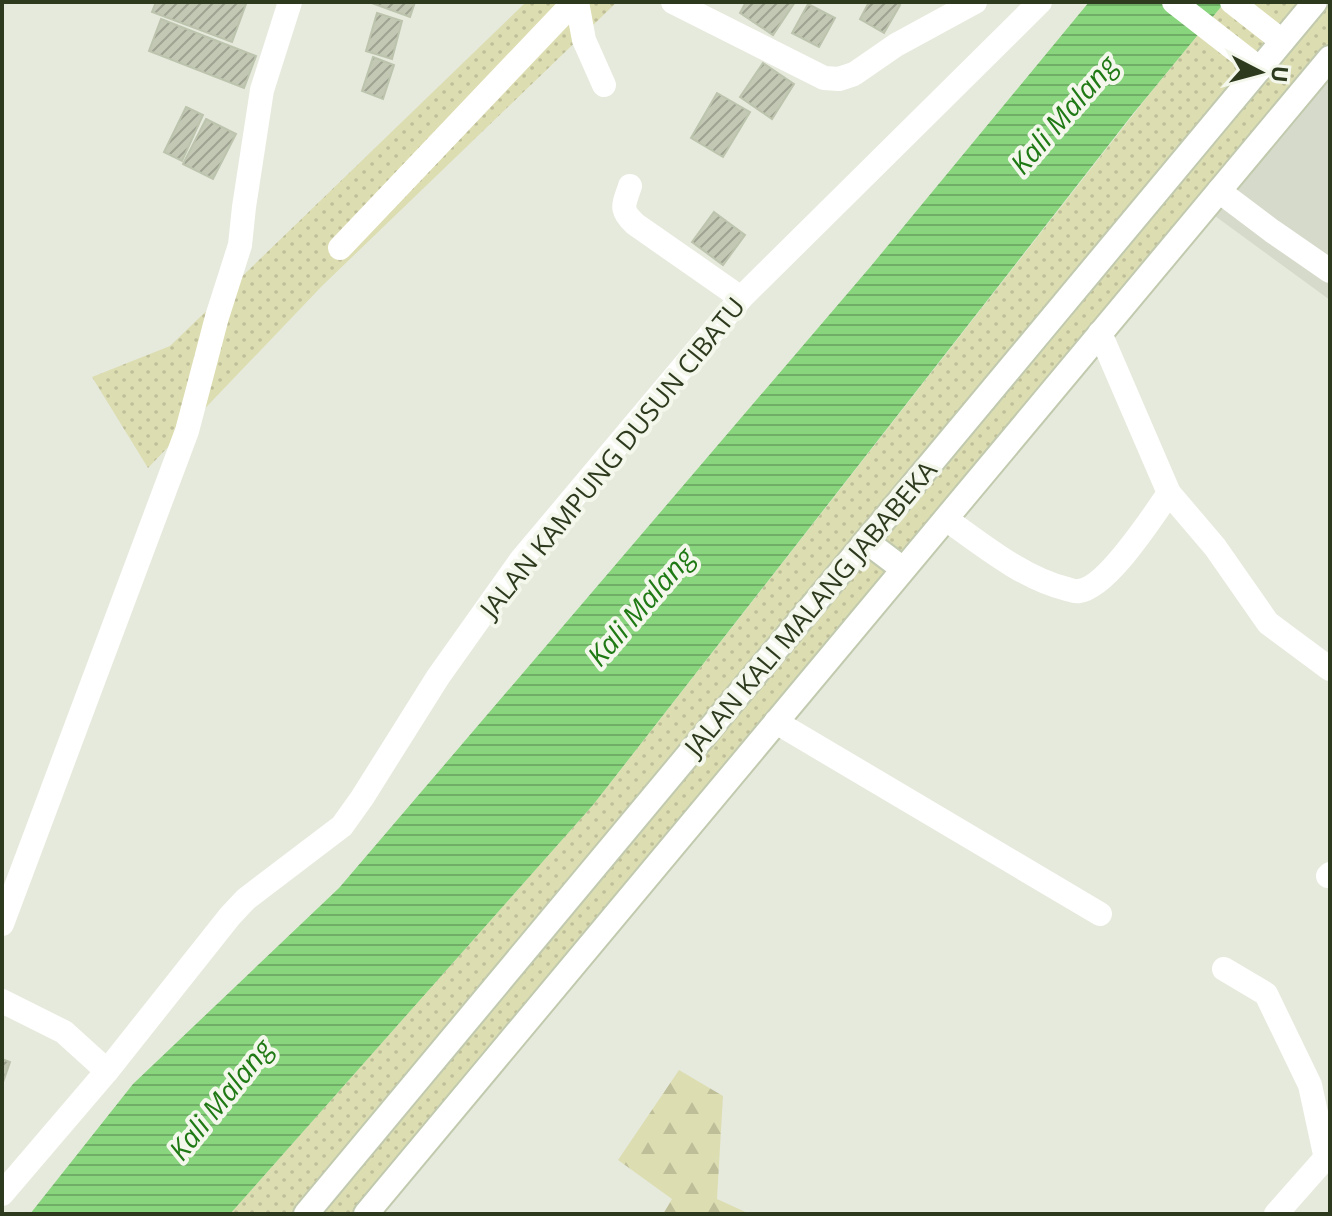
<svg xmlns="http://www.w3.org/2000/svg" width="1332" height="1216" font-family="'Open Sans',sans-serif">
	<defs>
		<pattern id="grass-dots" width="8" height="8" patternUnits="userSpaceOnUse" patternTransform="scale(2)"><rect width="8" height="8" fill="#ddddb2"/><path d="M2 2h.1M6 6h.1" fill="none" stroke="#bebe99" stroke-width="1.8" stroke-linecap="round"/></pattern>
		<pattern id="forest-firs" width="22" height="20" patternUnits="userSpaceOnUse" patternTransform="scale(2)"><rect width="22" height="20" fill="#ddddb2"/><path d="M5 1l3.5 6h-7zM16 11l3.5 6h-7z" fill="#bebe99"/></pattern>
		<pattern id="water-rules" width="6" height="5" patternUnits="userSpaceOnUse" patternTransform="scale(2)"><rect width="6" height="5" fill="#89d57e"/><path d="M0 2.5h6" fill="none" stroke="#70ae67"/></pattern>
		<pattern id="building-hatch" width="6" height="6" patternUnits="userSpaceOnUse" patternTransform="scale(2)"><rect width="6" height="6" fill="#c2c8b4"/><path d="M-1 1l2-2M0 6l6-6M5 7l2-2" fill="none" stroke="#9ea392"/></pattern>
	</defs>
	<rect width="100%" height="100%" fill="#e6eadc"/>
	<polygon fill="#d6daca" points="1330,57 1330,300 1204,208"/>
	<g fill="url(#grass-dots)">
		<polygon points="526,2 617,2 322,286 148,468 92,377 170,346"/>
		<polygon points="1225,2 1330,2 1330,57 366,1214 230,1214 593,805 1147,97"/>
	</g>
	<polygon fill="url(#forest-firs)" points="679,1070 723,1096 717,1199 750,1214 663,1214 672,1199 618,1160"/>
	<polygon fill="url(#water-rules)" points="1089,2 1225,2 1132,115 593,805 230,1214 30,1214 133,1084 339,888 871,266"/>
	<g fill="url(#building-hatch)" stroke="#bdc4ae" stroke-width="2">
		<polygon points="156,2 241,2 246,4 232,42 152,12"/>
		<polygon points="369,2 415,2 410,17"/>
		<polygon points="746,2 795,2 773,35 740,13"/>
		<polygon points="869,2 895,2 900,5 884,33 860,19"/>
		<polygon points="808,4 835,18 819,47 792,33"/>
		<polygon points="377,13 402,21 392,59 366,51"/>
		<polygon points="161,19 256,56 244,88 149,51"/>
		<polygon points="373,57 394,65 383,99 362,91"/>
		<polygon points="763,63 794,84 772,119 740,97"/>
		<polygon points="717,93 750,112 723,157 691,138"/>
		<polygon points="186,107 203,115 182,161 164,152"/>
		<polygon points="206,119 236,134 213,179 183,164"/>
		<polygon points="714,212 745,235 723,265 692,242"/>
		<polygon points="2,1059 10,1062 2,1085"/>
	</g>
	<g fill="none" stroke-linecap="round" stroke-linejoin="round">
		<g stroke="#c1caae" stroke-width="28">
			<g id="secondary">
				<polyline points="866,541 903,569"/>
				<polyline points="306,1214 1315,2"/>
				<polyline points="366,1214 1330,58"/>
			</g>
		</g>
		<g stroke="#fff" stroke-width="24">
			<polyline points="577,2 584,40 604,85"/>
			<polyline points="673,2 824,78 839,79 854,74 896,45 975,2"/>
			<polyline points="1174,2 1260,69"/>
			<polyline points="1232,2 1282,41"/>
			<path d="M630 186C624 205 619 209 635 224L741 298"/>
			<polyline points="1219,191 1272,231 1330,271"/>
			<polyline points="340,248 574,2"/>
			<polyline points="1100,333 1169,493 1215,547 1268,623 1330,669"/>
			<path d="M946 519C981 544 1024 579 1067 589 1071 590 1075 592 1079 591 1107 588 1153 516 1169 493"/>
			<polyline points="776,722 1100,914"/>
			<polyline points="1328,876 1330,874"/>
			<polyline points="2,924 187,431 217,317 240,245 244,207 262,90 290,2"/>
			<polyline points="1224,969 1266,994 1310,1085 1326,1159"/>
			<polyline points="2,1001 64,1032 107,1071"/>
			<polyline points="2,1194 107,1071 230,916 246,899 342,826 362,798 438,677 521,560 741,298 1040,2"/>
			<polyline points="1276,1214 1330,1153"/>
		</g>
		<use href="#secondary" stroke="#fff" stroke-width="24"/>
	</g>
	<g text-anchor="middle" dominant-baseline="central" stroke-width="8" stroke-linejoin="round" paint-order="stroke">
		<g font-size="26" fill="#2d3a1d" stroke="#f4f7ec">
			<text transform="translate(612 457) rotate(-51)">JALAN KAMPUNG DUSUN CIBATU</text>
			<text transform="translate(810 608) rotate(-50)">JALAN KALI MALANG JABABEKA</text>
		</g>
		<g font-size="28" font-style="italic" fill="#1f7914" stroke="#f4f7ec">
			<text transform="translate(1063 114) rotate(-49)">Kali Malang</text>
			<text transform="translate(640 606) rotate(-49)">Kali Malang</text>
			<text transform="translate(220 1099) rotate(-51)">Kali Malang</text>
		</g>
	</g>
	<rect width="1332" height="1216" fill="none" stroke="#2d3a1d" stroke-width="8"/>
	<g transform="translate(1260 72) rotate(96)" stroke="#f4f7ec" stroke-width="6" paint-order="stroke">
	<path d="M0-6L14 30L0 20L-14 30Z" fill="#2d3a1d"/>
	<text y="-12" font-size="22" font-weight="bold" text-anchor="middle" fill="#2d3a1d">U</text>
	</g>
</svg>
